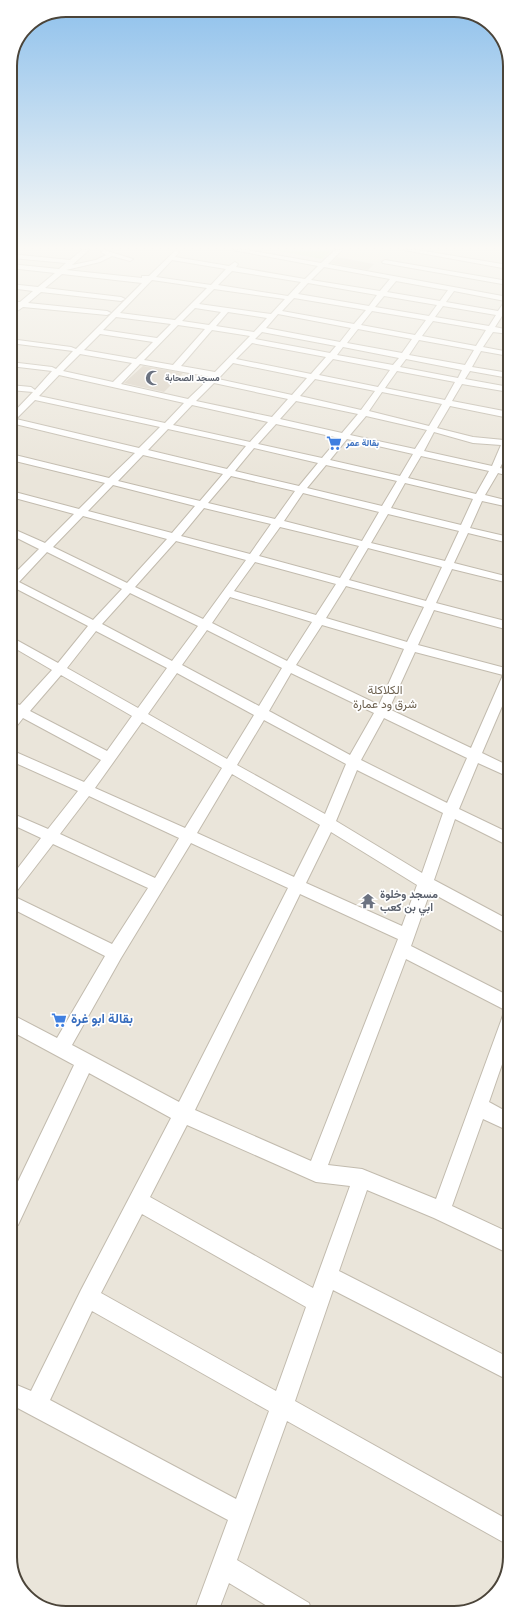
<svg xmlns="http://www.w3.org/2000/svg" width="520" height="1623" font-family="Overpass,Vazirmatn,sans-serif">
	<rect width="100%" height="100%" fill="#f6f3ec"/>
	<polygon fill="#eae5da" points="10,250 508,250 510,1558 498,1591 469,1611 62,1613 29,1599 12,1572"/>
	<polygon fill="#efe8d6" points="344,250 391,250 377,263 337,256"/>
	<polygon fill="#d2eab5" points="273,250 332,250 322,259"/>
	<g fill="#d8cfc1">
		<polygon points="337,257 374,264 368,270 331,263"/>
		<polygon points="143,366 183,373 164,392 124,383"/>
	</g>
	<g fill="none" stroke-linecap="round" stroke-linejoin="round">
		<g stroke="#c2bbae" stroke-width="2">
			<g id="minor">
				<path d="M82 250H89L72 265 96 260 106 255 101 252 104 250 133 259 130 261 112 256 100 262 66 270 142 278V276H149L176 250 179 252 175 257 229 266 235 262 238 264 236 267 305 279 318 266 233 250H247L321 263 335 250H342L328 264 508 297V306L505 312 508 313V317L502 316 495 327 509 330V334L493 332 483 347 509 352V356L481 351 472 367 509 373V378L470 371 465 379 509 387V392L462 384 452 401 509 412V418L450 406 437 428 473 437 504 440 509 435V449L500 468 509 470V476L498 473 485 495 509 501V507L482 501 470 528 509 537V543L468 533 454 563 509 577V583L452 569 436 603 509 622V630L434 610 418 645 509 669V690L482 753 509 766V777L478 763 459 809 509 833V846L455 819 434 880 509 920V935L430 892 411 946 509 996V1012L406 959 328 1165 362 1169 436 1199 501 1021 503 1015 509 1013V1044L489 1102 509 1113V1131L483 1119 452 1206 510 1233V1254L434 1218 367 1190 339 1271 510 1358V1381L333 1290 295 1401 510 1521V1546L287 1421 237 1560 309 1603 312 1612H277L229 1583 218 1612H194L228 1520 12 1405V1383L31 1391 81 1290 171 1118 89 1073 18 1225 11 1228V1196L74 1065 11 1031V1014L57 1038 105 956 11 908V895L112 944 148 888 53 844 16 892 11 894V877L41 838 11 824V813L48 829 78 791 11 761V750L84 782 101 760 23 718 16 727 11 729V716L14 713 11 711V702L20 705 52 670 11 646V637L58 663 88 626 11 586V577L39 549 11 535V528L45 543 74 514 11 497V491L79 509 105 483 11 460V454L109 478 135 453 11 423V415L33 392 10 390V385L31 387 35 390 52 371 10 366V362L52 367 56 369 73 351 10 343V339L71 347 76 349 142 283 62 274 45 288 121 297 125 299 121 301 41 292 28 303 107 311 111 313 107 315 23 307 10 316V310L16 306 15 302H20L33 291 10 288V284L38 287 55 273 10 268V264L59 269 66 263 12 258 10 254 70 260ZM172 260 226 269 211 285 156 277ZM324 267 390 279 380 291 311 280ZM232 271 301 282 288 296 218 285ZM152 280 207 288 175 320 120 313ZM396 281 440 289 448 290 440 301 387 292ZM308 283 377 295 369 306 298 294ZM214 289 285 299 271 314 199 304ZM454 291 505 301 498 311 446 302ZM384 296 437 305 429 316 375 307ZM294 298 366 310 354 324 282 311ZM443 306 496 315 489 326 435 317ZM195 308 221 312 209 325 182 321ZM372 311 426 320 415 335 361 325ZM228 312 267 318 254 332 216 326ZM278 314 351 328 340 342 266 328ZM116 317 171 324 157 338 103 330ZM433 321 486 330 476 346 422 336ZM178 325 205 329 173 365 144 360ZM358 329 412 339 402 353 347 343ZM212 330 250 336 215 372 181 366ZM262 332 336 346 330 353 255 339ZM100 334 153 342 136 359 84 350ZM419 340 474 350 465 365 409 355ZM252 343 326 357 311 374 236 359ZM343 347 399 358 393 365 337 355ZM80 354 132 363 113 382 63 371ZM333 359 390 370 378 387 319 375ZM406 359 462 370 458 378 400 367ZM233 363 307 378 292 395 218 379ZM140 364 211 377 188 399 121 384ZM397 371 455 382 445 400 385 388ZM59 375 184 403 165 423 39 396ZM315 379 375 391 361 410 300 396ZM214 383 288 399 272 417 196 401ZM382 392 442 404 429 426 369 411ZM35 400 160 427 139 448 16 419ZM296 401 358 414 342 433 280 419ZM192 405 268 422 250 442 173 425ZM366 416 427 430 415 449 350 435ZM276 424 339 438 322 458 258 444ZM168 429 246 446 227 469 148 450ZM434 432 473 443 501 445 492 466 424 451ZM347 439 413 454 400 476 330 460ZM254 448 318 463 299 486 235 471ZM143 455 223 474 200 501 118 481ZM421 456 489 471 476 494 408 478ZM326 465 397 481 382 506 307 488ZM231 476 295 491 275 519 208 503ZM405 483 473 499 461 525 391 508ZM113 485 195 506 172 533 88 511ZM303 493 379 512 362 541 284 521ZM204 508 271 524 250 554 181 536ZM388 514 459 531 445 561 371 543ZM83 516 167 539 127 583 53 547ZM280 527 359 546 340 578 259 556ZM176 541 246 560 203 619 135 587ZM368 548 442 567 426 601 349 580ZM47 552 122 589 93 620 19 582ZM255 562 336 584 316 615 234 591ZM346 586 424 607 407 642 326 618ZM130 593 198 626 172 661 102 624ZM230 597 312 622 287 661 212 623ZM322 625 404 649 379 705 296 665ZM207 630 282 668 259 706 182 665ZM96 631 167 668 138 708 67 668ZM415 652 503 675 471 748 389 709ZM177 673 254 715 227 759 148 714ZM291 673 374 713 350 755 269 711ZM61 675 132 716 107 751 30 711ZM384 718 467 758 447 803 361 760ZM264 720 346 764 325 814 237 765ZM142 722 222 768 185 828 95 788ZM357 770 443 813 422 873 336 821ZM232 774 320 825 294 877 197 833ZM89 796 179 838 155 878 60 834ZM331 832 417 885 402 926 306 883ZM191 843 288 888 179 1102 72 1045 121 958ZM300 894 398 939 311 1161 195 1110ZM187 1125 316 1182 350 1186 313 1288 150 1197ZM142 1214 306 1307 276 1391 101 1293ZM92 1311 269 1411 236 1499 50 1400Z"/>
				<polygon points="404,250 418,250 508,265 508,269"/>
				<polygon points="385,260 508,281 508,285 383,263 382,262"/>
			</g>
		</g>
		<use href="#minor" fill="#fff" fill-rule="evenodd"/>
	</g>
	<linearGradient id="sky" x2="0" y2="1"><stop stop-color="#8fc1ec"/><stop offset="0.52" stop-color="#fbfaf6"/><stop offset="1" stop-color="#fbfaf6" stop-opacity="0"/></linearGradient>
	<rect width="520" height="477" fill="url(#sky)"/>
	<defs>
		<g id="mosque-bare" transform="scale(1.2)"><path d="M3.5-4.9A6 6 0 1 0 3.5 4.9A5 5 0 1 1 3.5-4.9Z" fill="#6b7280" stroke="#fff" stroke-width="2.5" paint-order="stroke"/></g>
		<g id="supermarket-bare" transform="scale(1.2)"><path d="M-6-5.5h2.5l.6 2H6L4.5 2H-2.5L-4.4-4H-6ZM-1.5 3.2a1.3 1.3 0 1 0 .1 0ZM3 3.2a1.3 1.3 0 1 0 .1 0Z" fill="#3f7fe0" stroke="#fff" stroke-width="2.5" paint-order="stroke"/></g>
		<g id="temple-bare" transform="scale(1.2)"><path d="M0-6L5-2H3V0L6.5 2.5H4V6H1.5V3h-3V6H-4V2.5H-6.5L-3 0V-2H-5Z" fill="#6b7280" stroke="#fff" stroke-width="2.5" paint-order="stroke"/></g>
	</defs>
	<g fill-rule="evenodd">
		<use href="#mosque-bare" x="153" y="378"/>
		<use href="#supermarket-bare" x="334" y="443"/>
		<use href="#temple-bare" x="368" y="901"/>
		<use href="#supermarket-bare" x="59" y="1020"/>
	</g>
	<g text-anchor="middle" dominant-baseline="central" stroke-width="3.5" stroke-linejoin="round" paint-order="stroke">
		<g font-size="9" font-weight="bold" fill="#5b616d" stroke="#fff" text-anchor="start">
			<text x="165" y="378">مسجد الصحابة</text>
		</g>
		<g font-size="9" font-weight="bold" fill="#366cbe" stroke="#fff" text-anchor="start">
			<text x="346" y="443">بقالة عمر</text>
		</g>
		<g font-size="11" font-weight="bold" fill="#5b616d" stroke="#fff" text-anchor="start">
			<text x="380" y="895">مسجد وخلوة<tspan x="380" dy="13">ابي بن كعب</tspan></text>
		</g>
		<g font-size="12" fill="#6e6250" stroke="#fff">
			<text x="385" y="691">الكلاكلة<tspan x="385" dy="14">شرق ود عمارة</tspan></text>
		</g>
		<g font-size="13" font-weight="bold" fill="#366cbe" stroke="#fff" text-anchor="start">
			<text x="71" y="1020">بقالة ابو غرة</text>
		</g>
	</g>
	<path d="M0 0H520V1623H0ZM66 17H454A49 49 0 0 1 503 66V1557A49 49 0 0 1 454 1606H66A49 49 0 0 1 17 1557V66A49 49 0 0 1 66 17Z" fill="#fff" fill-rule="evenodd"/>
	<path fill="none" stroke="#4b4439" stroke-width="2" d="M66 17H454A49 49 0 0 1 503 66V1557A49 49 0 0 1 454 1606H66A49 49 0 0 1 17 1557V66A49 49 0 0 1 66 17Z"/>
</svg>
